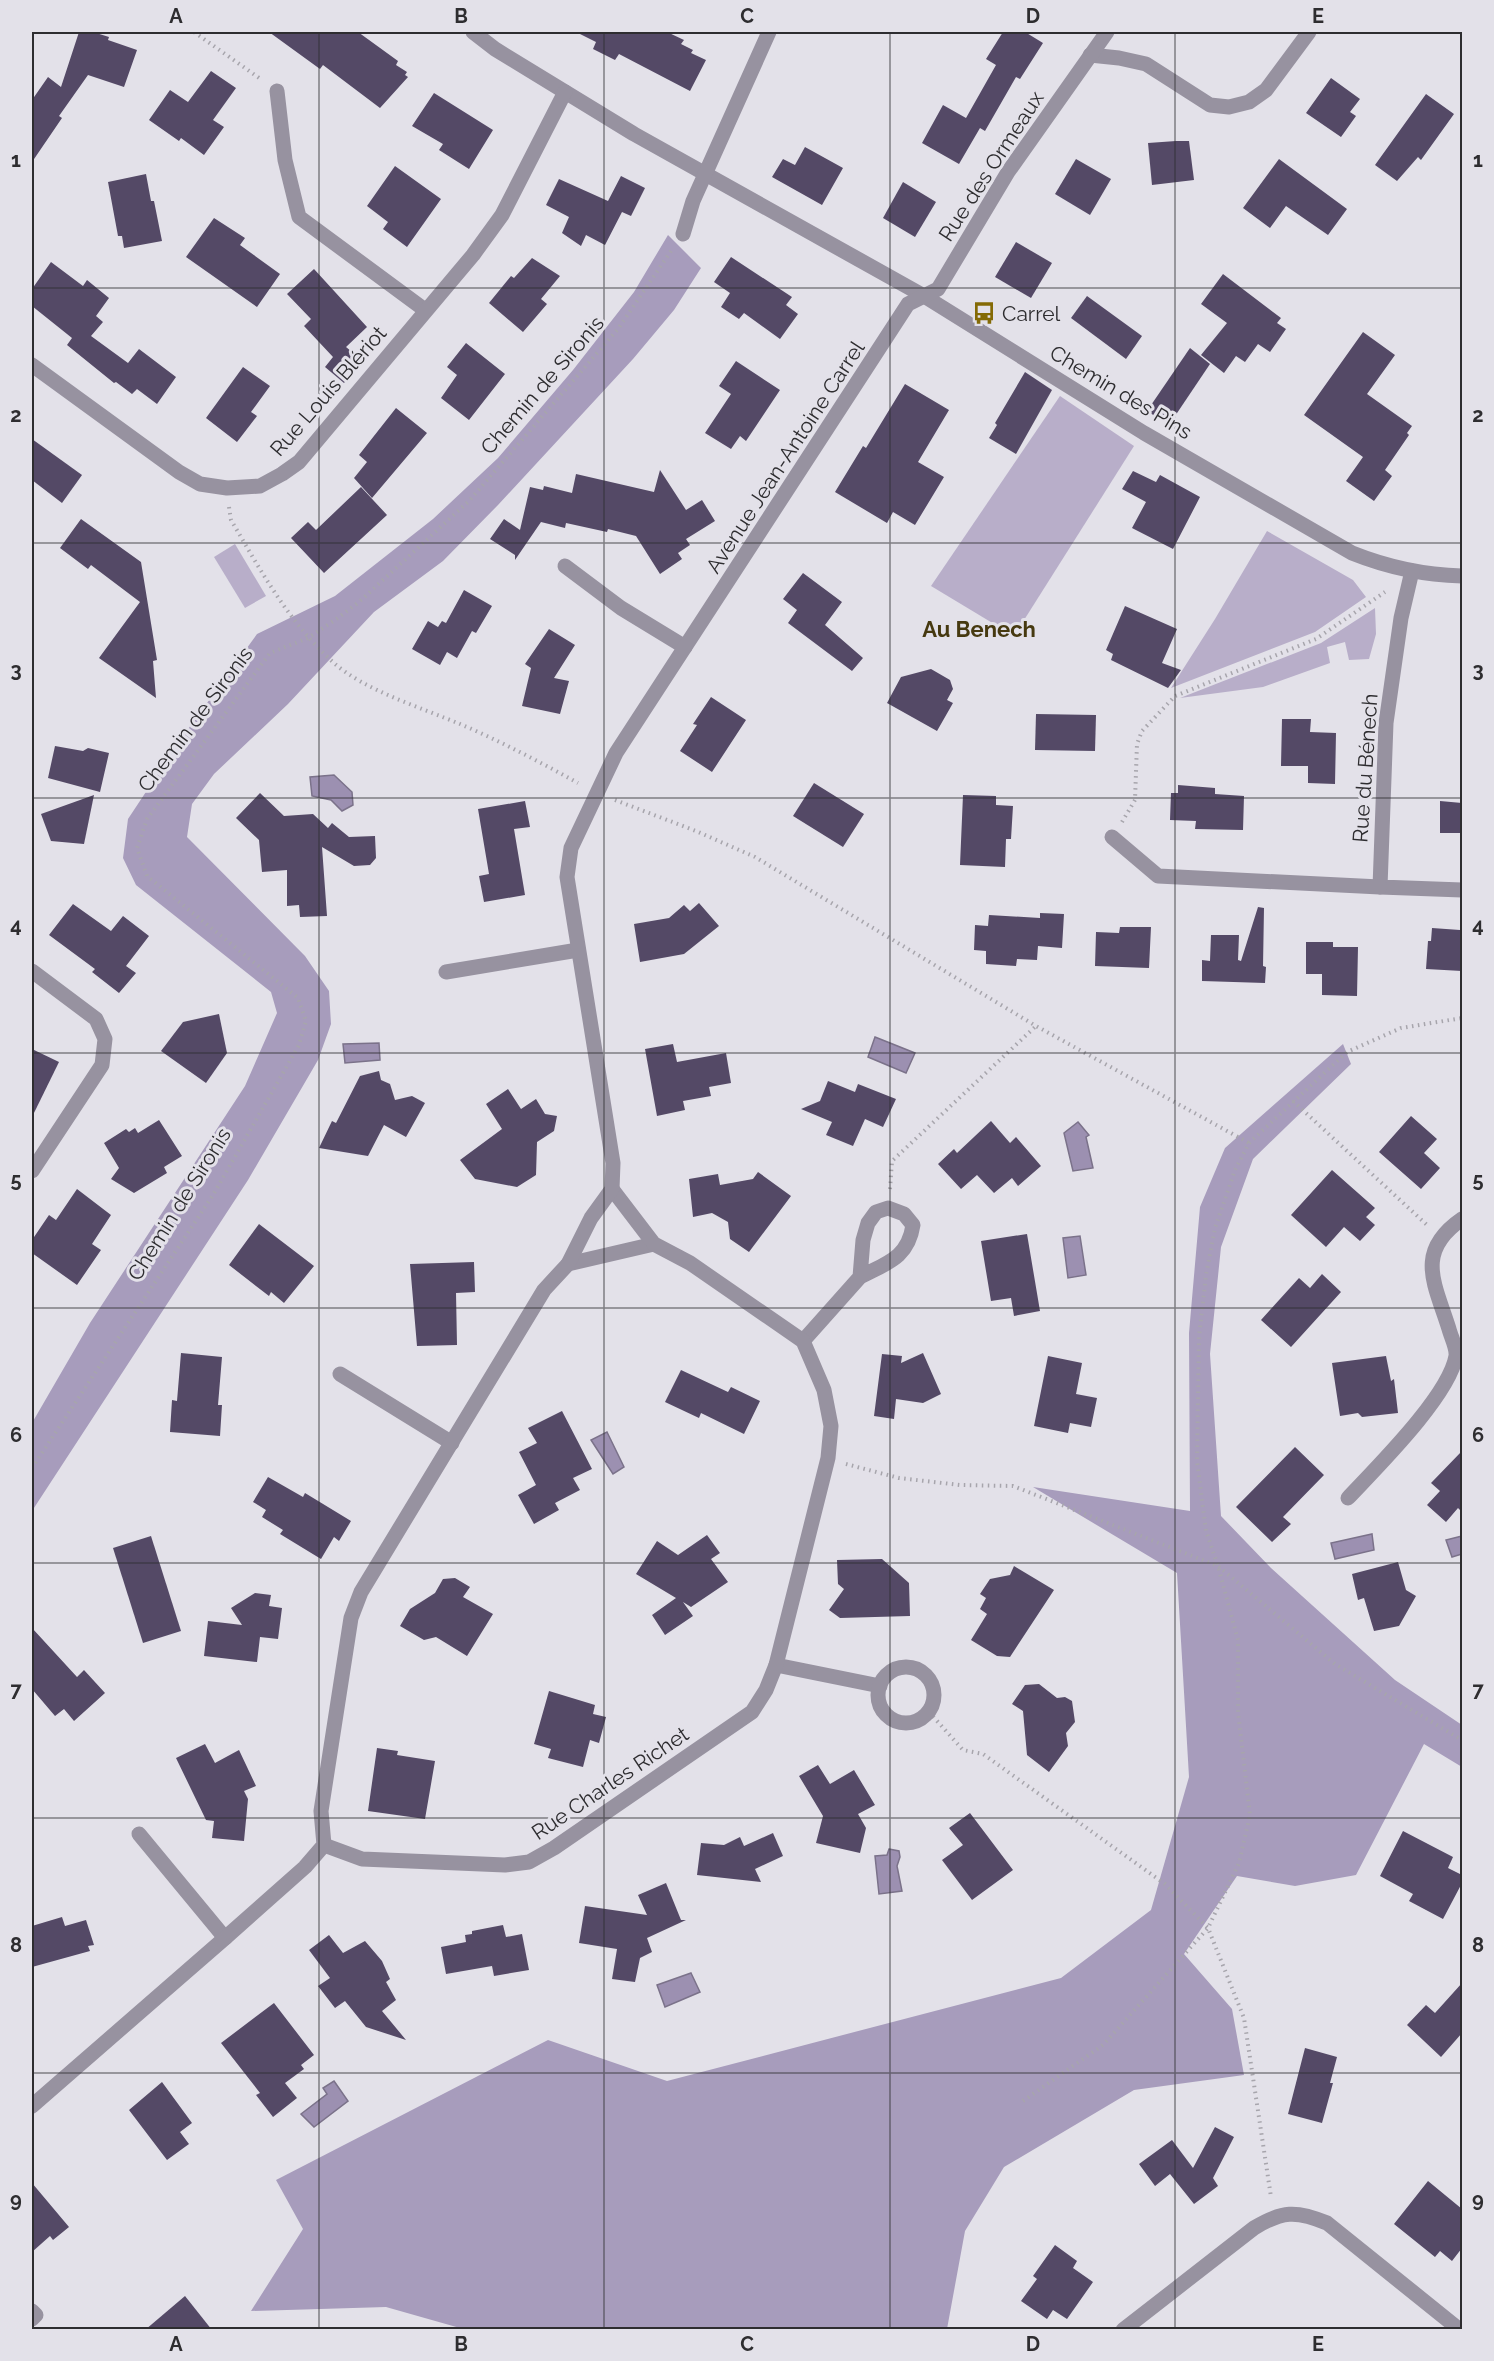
<svg xmlns="http://www.w3.org/2000/svg" width="1494" height="2361" font-family="Raleway,sans-serif">
	<rect width="100%" height="100%" fill="#e3e1e9"/>
	<g fill="#b8aec9">
		<polygon points="1060,396 1134,446 1014,636 931,586"/>
		<polygon points="1267,531 1353,580 1366,597 1315,632 1171,688 1215,619"/>
		<polygon points="235,544 266,596 245,608 214,557"/>
		<polygon points="1375,608 1376,634 1369,659 1349,660 1345,642 1327,647 1330,663 1263,687 1180,698 1321,643"/>
	</g>
	<g fill="#a79cbc">
		<polygon points="668,235 701,268 674,310 633,359 498,505 443,561 374,612 288,704 214,774 192,804 187,837 305,956 329,991 331,1024 318,1060 248,1180 32,1511 32,1423 90,1323 245,1086 277,1013 271,992 136,885 123,858 128,819 183,736 257,634 335,596 433,519 498,458 573,370 634,292"/>
		<polygon points="1343,1044 1351,1064 1253,1159 1221,1247 1210,1354 1221,1516 1271,1568 1395,1680 1462,1725 1462,1767 1424,1744 1356,1875 1295,1886 1237,1876 1184,1954 1232,2009 1244,2075 1134,2090 1004,2167 965,2231 947,2329 467,2330 386,2307 251,2311 303,2229 276,2180 548,2040 667,2081 1061,1978 1151,1910 1189,1777 1177,1573 1033,1487 1190,1511 1189,1333 1200,1207 1225,1148"/>
	</g>
	<g fill="#9c90b1" stroke="#7b728a" stroke-width="1.5">
		<polygon points="334,775 352,792 353,805 342,811 331,800 312,796 310,777"/>
		<polygon points="875,1037 915,1053 906,1073 868,1057"/>
		<polygon points="379,1043 380,1060 345,1063 343,1044"/>
		<polygon points="1078,1122 1089,1135 1086,1137 1093,1168 1073,1171 1064,1133"/>
		<polygon points="1080,1236 1086,1275 1068,1278 1063,1238"/>
		<polygon points="607,1432 624,1467 613,1474 591,1440"/>
		<polygon points="1372,1534 1374,1550 1335,1559 1331,1543"/>
		<polygon points="1462,1536 1462,1554 1452,1557 1446,1540"/>
		<polygon points="889,1849 899,1851 900,1857 897,1866 902,1891 879,1894 875,1856 887,1855"/>
		<polygon points="691,1973 700,1992 665,2007 657,1985"/>
		<polygon points="334,2081 348,2101 314,2127 301,2114 327,2094 323,2088"/>
	</g>
	<g fill="#544966">
		<polygon points="79,32 93,32 109,37 108,40 137,50 124,87 88,75 59,116 62,118 32,162 32,100 48,77 61,87"/>
		<polygon points="269,32 358,32 398,61 396,65 407,72 405,75 408,77 380,108 323,65 320,69"/>
		<polygon points="576,32 667,32 684,40 681,44 693,50 691,53 706,60 690,91 619,54 615,60 593,49 596,42"/>
		<polygon points="1003,32 1025,32 1043,43 1020,79 1016,77 985,131 980,128 959,164 922,143 943,105 966,118 996,65 986,59"/>
		<polygon points="211,71 236,88 213,120 224,127 204,155 181,138 179,141 149,120 170,90 188,102"/>
		<polygon points="1331,78 1360,99 1350,112 1356,116 1341,137 1306,113"/>
		<polygon points="434,93 493,130 469,169 439,150 443,144 412,126"/>
		<polygon points="1426,94 1454,114 1421,160 1418,157 1397,181 1375,165"/>
		<polygon points="1176,141 1189,141 1194,180 1152,185 1148,143"/>
		<polygon points="805,147 843,168 822,205 772,177 783,159 795,165"/>
		<polygon points="1076,159 1111,179 1090,215 1055,194"/>
		<polygon points="1279,159 1347,209 1328,235 1286,206 1270,228 1243,208"/>
		<polygon points="395,166 441,199 407,247 383,229 388,222 367,206"/>
		<polygon points="146,174 151,201 154,201 162,241 124,248 122,236 118,236 108,182"/>
		<polygon points="621,176 645,188 631,216 622,212 605,245 586,235 581,246 562,233 569,217 546,205 559,179 608,201"/>
		<polygon points="903,182 936,202 915,237 883,218"/>
		<polygon points="214,218 245,238 240,245 280,274 257,307 186,257"/>
		<polygon points="1016,242 1052,263 1031,298 995,277"/>
		<polygon points="731,257 792,297 786,305 798,314 780,339 744,313 739,319 721,307 730,293 714,282"/>
		<polygon points="532,258 560,276 541,299 547,304 523,332 489,303 511,276 514,278"/>
		<polygon points="51,262 83,286 87,280 109,298 96,316 103,322 91,336 128,363 139,349 176,377 157,404 137,389 132,394 116,382 114,383 67,345 72,338 32,306 32,289"/>
		<polygon points="314,269 367,327 346,347 363,361 344,383 325,367 333,357 304,326 311,319 287,294"/>
		<polygon points="1223,274 1281,318 1277,323 1286,329 1270,352 1258,344 1245,362 1236,356 1224,373 1201,355 1227,323 1201,304"/>
		<polygon points="1087,296 1142,336 1126,359 1071,318"/>
		<polygon points="1363,332 1395,355 1367,394 1412,426 1407,433 1409,435 1385,470 1392,476 1374,501 1346,481 1363,457 1304,415"/>
		<polygon points="466,343 505,374 469,420 441,398 457,375 447,367"/>
		<polygon points="1190,348 1210,364 1169,425 1147,411"/>
		<polygon points="736,361 780,390 746,441 740,436 731,449 705,433 731,394 719,386"/>
		<polygon points="243,367 270,386 251,412 257,416 237,442 206,418"/>
		<polygon points="1025,372 1052,390 1016,454 989,438 997,425 995,423"/>
		<polygon points="905,384 949,410 918,462 944,477 915,525 893,512 887,523 835,492 863,446 866,448"/>
		<polygon points="396,408 427,433 372,498 354,478 367,462 359,455"/>
		<polygon points="32,439 82,475 62,503 32,480"/>
		<polygon points="660,470 686,510 702,500 715,521 686,539 690,545 678,553 682,559 660,574 636,536 608,529 607,532 566,523 565,528 541,522 515,560 515,555 490,539 504,519 520,530 530,487 543,490 544,486 572,493 576,474 654,492"/>
		<polygon points="1133,471 1156,482 1160,475 1200,497 1173,549 1132,528 1146,502 1122,489"/>
		<polygon points="361,487 387,515 324,573 291,538 308,522 316,530"/>
		<polygon points="81,519 141,562 157,660 153,661 156,698 99,658 140,602 91,565 88,569 60,548"/>
		<polygon points="803,573 842,602 825,625 863,658 852,671 788,623 797,610 783,599"/>
		<polygon points="464,590 492,606 476,633 472,631 457,658 447,652 440,665 412,649 428,621 438,627 442,621 446,623"/>
		<polygon points="1125,606 1177,629 1162,663 1181,670 1168,688 1111,660 1113,654 1106,650"/>
		<polygon points="549,629 575,645 554,678 569,681 560,714 522,706 531,668 525,664"/>
		<polygon points="931,669 950,680 953,689 947,700 953,703 937,731 887,703 901,677"/>
		<polygon points="711,697 746,720 712,772 680,751 697,725 693,724"/>
		<polygon points="1036,714 1096,715 1095,751 1035,750"/>
		<polygon points="1282,719 1311,719 1310,732 1336,733 1335,784 1308,783 1308,766 1281,766"/>
		<polygon points="55,746 83,751 88,748 109,753 100,792 48,778"/>
		<polygon points="814,783 864,814 843,847 793,816"/>
		<polygon points="1178,785 1215,788 1215,794 1244,796 1243,830 1195,829 1196,821 1170,820 1171,793 1178,793"/>
		<polygon points="260,793 284,816 313,814 328,828 332,823 349,837 375,836 376,858 370,865 354,866 322,847 327,916 300,917 299,905 287,906 287,870 262,872 259,840 236,818"/>
		<polygon points="94,795 84,844 51,841 41,814"/>
		<polygon points="963,795 996,796 996,805 1013,806 1011,839 1006,839 1005,867 960,865"/>
		<polygon points="525,801 530,827 514,829 525,895 484,902 479,876 489,874 478,809"/>
		<polygon points="1440,801 1462,803 1462,833 1440,833"/>
		<polygon points="699,903 719,926 684,954 640,962 634,924 669,918 684,905 690,911"/>
		<polygon points="73,904 111,931 123,916 149,936 126,966 136,973 119,993 92,972 95,969 49,935"/>
		<polygon points="1258,907 1264,908 1263,966 1266,967 1265,983 1202,981 1202,960 1210,961 1211,935 1239,935 1238,960 1241,961"/>
		<polygon points="1040,913 1064,914 1062,948 1038,946 1037,960 1017,959 1016,966 986,964 986,951 974,950 975,925 988,926 989,915 1040,918"/>
		<polygon points="1120,927 1151,927 1149,968 1095,966 1096,932 1119,933"/>
		<polygon points="1432,928 1460,930 1462,971 1426,969 1428,941 1431,941"/>
		<polygon points="1306,942 1333,942 1333,947 1358,947 1357,996 1322,995 1322,974 1306,974"/>
		<polygon points="219,1014 227,1053 206,1083 161,1051 183,1022"/>
		<polygon points="673,1044 677,1062 726,1053 731,1083 709,1087 711,1096 683,1101 685,1110 657,1116 645,1049"/>
		<polygon points="32,1049 59,1062 32,1117"/>
		<polygon points="379,1071 381,1080 390,1084 395,1100 412,1096 425,1103 406,1137 384,1125 368,1156 319,1148 332,1121 336,1123 360,1076"/>
		<polygon points="828,1081 855,1092 858,1084 896,1099 883,1127 865,1119 853,1146 826,1135 832,1122 801,1109 820,1101"/>
		<polygon points="508,1089 521,1109 536,1099 545,1114 557,1116 554,1131 537,1142 536,1175 517,1187 475,1179 460,1160 502,1129 486,1104"/>
		<polygon points="1411,1116 1437,1139 1424,1153 1440,1168 1421,1189 1379,1152"/>
		<polygon points="159,1120 182,1156 164,1167 167,1173 134,1193 111,1179 119,1168 104,1143 126,1129 129,1132 135,1128 138,1133"/>
		<polygon points="991,1121 1010,1143 1016,1137 1041,1166 1018,1186 1012,1178 994,1193 977,1175 961,1189 938,1164 954,1149 957,1153"/>
		<polygon points="1332,1170 1375,1208 1366,1217 1375,1225 1360,1241 1344,1227 1326,1247 1291,1215"/>
		<polygon points="758,1172 791,1196 749,1252 730,1239 728,1222 712,1213 693,1217 689,1179 718,1174 720,1185 753,1179"/>
		<polygon points="77,1189 111,1215 92,1244 101,1250 77,1285 32,1253 32,1240 49,1215 56,1220"/>
		<polygon points="259,1224 314,1266 284,1303 271,1292 269,1296 229,1265"/>
		<polygon points="1027,1234 1040,1311 1014,1316 1011,1298 991,1301 981,1241"/>
		<polygon points="474,1262 475,1292 456,1293 457,1345 417,1346 410,1264"/>
		<polygon points="1322,1274 1341,1292 1291,1347 1261,1320 1299,1278 1310,1288"/>
		<polygon points="181,1353 222,1357 218,1405 222,1405 220,1436 170,1432 172,1400 177,1401"/>
		<polygon points="923,1353 941,1394 923,1403 896,1399 894,1419 874,1416 882,1354 902,1356 901,1363"/>
		<polygon points="1048,1356 1082,1363 1076,1394 1097,1398 1091,1427 1070,1423 1068,1433 1034,1426"/>
		<polygon points="1386,1356 1391,1381 1394,1379 1398,1413 1362,1417 1358,1413 1340,1416 1332,1363"/>
		<polygon points="681,1370 728,1392 731,1387 760,1401 744,1434 701,1413 699,1418 665,1402"/>
		<polygon points="562,1411 592,1469 573,1478 580,1490 555,1503 559,1510 534,1524 518,1495 536,1485 519,1452 537,1443 528,1428"/>
		<polygon points="1295,1447 1324,1475 1283,1517 1291,1524 1272,1542 1236,1507"/>
		<polygon points="1462,1451 1462,1512 1458,1508 1446,1522 1427,1505 1440,1491 1431,1483"/>
		<polygon points="268,1477 303,1497 305,1493 351,1521 339,1541 334,1537 321,1559 280,1534 283,1530 262,1517 266,1510 253,1502"/>
		<polygon points="707,1535 720,1553 711,1559 728,1582 691,1607 683,1602 693,1616 665,1635 652,1615 676,1598 636,1574 657,1541 678,1555"/>
		<polygon points="151,1536 181,1631 143,1643 113,1548"/>
		<polygon points="882,1559 909,1583 910,1616 840,1618 829,1610 844,1589 838,1584 837,1560"/>
		<polygon points="1398,1562 1406,1590 1416,1596 1399,1626 1374,1631 1364,1598 1358,1600 1352,1574"/>
		<polygon points="1014,1566 1054,1590 1010,1657 997,1656 971,1640 987,1614 980,1609 986,1598 980,1594 990,1579 1010,1575"/>
		<polygon points="455,1578 470,1587 463,1597 493,1614 467,1656 436,1637 424,1640 400,1626 410,1609 435,1593 443,1579"/>
		<polygon points="255,1593 271,1595 269,1606 282,1608 278,1639 260,1637 257,1662 204,1656 208,1621 242,1625 231,1608"/>
		<polygon points="32,1628 77,1677 84,1670 105,1693 74,1721 64,1709 55,1716 32,1689"/>
		<polygon points="1039,1684 1057,1698 1065,1697 1072,1701 1075,1722 1066,1733 1068,1746 1049,1772 1027,1755 1023,1711 1012,1704 1025,1685"/>
		<polygon points="549,1691 595,1705 593,1714 606,1717 599,1743 590,1740 583,1767 548,1758 551,1749 534,1744"/>
		<polygon points="205,1744 215,1763 239,1750 256,1786 244,1791 248,1799 244,1841 212,1838 214,1821 206,1820 176,1758"/>
		<polygon points="377,1748 398,1751 397,1755 435,1761 425,1819 368,1811"/>
		<polygon points="818,1765 830,1784 854,1770 875,1805 858,1814 866,1828 860,1853 816,1843 823,1816 799,1776"/>
		<polygon points="970,1813 1013,1870 972,1900 942,1860 963,1845 949,1828"/>
		<polygon points="1403,1831 1453,1857 1448,1868 1462,1875 1462,1883 1443,1919 1409,1901 1413,1894 1380,1876"/>
		<polygon points="773,1833 783,1856 755,1869 761,1882 697,1875 701,1843 724,1845 740,1837 744,1846"/>
		<polygon points="666,1883 681,1920 686,1920 647,1938 652,1952 640,1958 635,1982 612,1979 617,1949 579,1943 585,1906 647,1915 638,1895"/>
		<polygon points="62,1917 65,1926 86,1920 94,1945 88,1946 90,1951 32,1967 32,1926"/>
		<polygon points="503,1925 506,1937 522,1934 529,1970 494,1976 492,1966 446,1974 441,1947 466,1942 465,1935 472,1934 472,1931"/>
		<polygon points="329,1935 343,1953 365,1941 382,1961 390,1979 386,1982 396,2000 382,2011 406,2040 366,2027 345,2001 335,2008 318,1986 330,1978 309,1950"/>
		<polygon points="1462,1983 1462,2033 1441,2057 1407,2025 1426,2005 1435,2013"/>
		<polygon points="274,2003 314,2055 301,2065 304,2069 285,2083 297,2098 273,2117 256,2095 260,2093 221,2043"/>
		<polygon points="1305,2048 1337,2057 1330,2083 1333,2083 1322,2123 1288,2114"/>
		<polygon points="162,2082 192,2123 180,2132 189,2144 167,2160 129,2110"/>
		<polygon points="1215,2127 1234,2137 1213,2178 1218,2186 1194,2204 1170,2174 1155,2186 1139,2164 1172,2140 1193,2168"/>
		<polygon points="1428,2181 1462,2209 1462,2248 1452,2261 1440,2251 1435,2257 1394,2224"/>
		<polygon points="32,2183 69,2227 53,2240 50,2236 32,2252"/>
		<polygon points="1055,2245 1077,2261 1073,2268 1093,2282 1067,2319 1053,2310 1047,2319 1021,2301 1037,2279 1033,2276"/>
		<polygon points="185,2296 212,2330 145,2330"/>
	</g>
	<g fill="none" stroke-linecap="round" stroke-linejoin="round">
		<g stroke="#a7a5ac" stroke-width="4" stroke-dasharray="1.5 4.5" stroke-linecap="butt">
			<polyline points="194,32 262,80"/>
			<path d="M229 507 231 520C261 571 289 623 334 663 364 690 422 708 460 724 500 741 540 762 578 783"/>
			<polyline points="615,800 696,831 755,857 1036,1026 1249,1143"/>
			<polyline points="1122,822 1135,800 1137,744 1142,731 1175,696 1316,639 1385,592"/>
			<polyline points="1293,1101 1427,1225"/>
			<polyline points="890,1189 892,1161 1036,1026"/>
			<polyline points="846,1464 899,1478 960,1485 1013,1486 1218,1566 1335,1664 1462,1740"/>
			<polyline points="32,1468 213,1195 299,1045 306,1021 298,998 147,876 137,848 147,819 270,653 308,638 335,620 359,602 469,501 618,329 671,251"/>
			<polyline points="929,1712 963,1750 983,1754 1165,1884 1208,1928 1244,2018 1271,2197"/>
			<polyline points="1023,2101 1103,2045 1208,1928 1239,1863 1250,1815 1238,1712 1238,1640 1218,1566 1206,1531 1197,1461 1199,1337 1206,1275 1215,1228 1235,1170 1249,1143 1347,1052 1401,1028 1462,1018"/>
		</g>
		<g stroke="#9792a0" stroke-width="15">
			<path d="M473 32 495 49 634 134 924 296 1144 433 1352 553C1387 567 1424 575 1462 576"/>
			<polyline points="1090,55 1119,58 1146,64 1210,105 1229,107 1249,102 1266,90 1309,32"/>
			<polyline points="277,91 285,160 299,217 425,310"/>
			<polyline points="683,234 693,201 769,32"/>
			<polyline points="32,365 179,472 200,484 227,488 260,486 282,474 299,462 473,255 502,215 565,92"/>
			<polyline points="565,566 621,608 685,647"/>
			<polyline points="1412,571 1401,618 1386,723 1380,887 1462,890"/>
			<polyline points="1112,837 1158,876 1380,887"/>
			<polyline points="32,971 96,1019 105,1039 102,1065 32,1171"/>
			<polyline points="446,972 578,950"/>
			<polyline points="568,1264 654,1244"/>
			<path d="M803 1341 860 1277 863 1240 868 1223 876 1212 888 1208 904 1214 913 1225C908 1258 887 1263 860 1277"/>
			<polyline points="340,1374 452,1443"/>
			<path d="M1348 1498C1377 1467 1449 1396 1456 1356 1457 1348 1451 1337 1449 1329 1435 1284 1414 1252 1462 1219"/>
			<polyline points="776,1665 880,1686"/>
			<circle cx="906" cy="1695" r="28"/>
			<polyline points="139,1834 225,1938"/>
			<polyline points="324,1845 362,1859 505,1865 529,1862 554,1848 752,1712 766,1690 776,1665 828,1458 831,1426 824,1390 803,1341 690,1263 654,1244 612,1189"/>
			<polyline points="32,2106 225,1938 305,1867 324,1845 321,1811 351,1618 361,1592 544,1290 568,1264 591,1218 612,1189 613,1163 567,877 571,848 616,753 908,304 938,289 1008,172 1107,32"/>
			<polyline points="32,2311 36,2315 32,2319"/>
			<path d="M1123 2330 1254 2228C1282 2211 1296 2210 1327 2223L1460 2330"/>
		</g>
	</g>
	<path fill="none" stroke="#2e2d30" stroke-width="1.5" stroke-opacity="0.55" d="M319 32V2330M604 32V2330M890 32V2330M1175 32V2330M32 288H1462M32 543H1462M32 798H1462M32 1053H1462M32 1308H1462M32 1563H1462M32 1818H1462M32 2073H1462"/>
	<defs>
		<g id="bus-bare" transform="scale(1.8)"><path d="M-5-6H5V4H4V6H2V4H-2V6H-4V4H-5ZM-3.5-4V0h7V-4ZM-3.5 1.2v1.5H-2V1.2ZM2 1.2v1.5H3.5V1.2Z" fill="#846a05" stroke="#e3e1e9" stroke-width="2.5" paint-order="stroke"/></g>
	</defs>
	<g fill-rule="evenodd">
		<use href="#bus-bare" x="984" y="313"/>
	</g>
	<g text-anchor="middle" dominant-baseline="central" stroke-width="6" stroke-linejoin="round" paint-order="stroke">
		<g font-size="21" fill="#2e2d30" stroke="#e3e1e9">
			<text transform="translate(991 166) rotate(-57)">Rue des Ormeaux</text>
			<text transform="translate(542 385) rotate(-49)">Chemin de Sironis</text>
			<text transform="translate(328 391) rotate(-49)">Rue Louis Blériot</text>
			<text transform="translate(1121 392) rotate(31)">Chemin des Pins</text>
			<text transform="translate(785 457) rotate(-57)">Avenue Jean-Antoine Carrel</text>
			<text transform="translate(195 719) rotate(-53)">Chemin de Sironis</text>
			<text transform="translate(1365 768) rotate(-86)">Rue du Bénech</text>
			<text transform="translate(179 1204) rotate(-58)">Chemin de Sironis</text>
			<text transform="translate(610 1783) rotate(-34)">Rue Charles Richet</text>
		</g>
		<g font-size="21" fill="#2e2d30" stroke="#e3e1e9" text-anchor="start">
			<text x="1002" y="313">Carrel</text>
		</g>
		<g font-size="22" font-weight="bold" fill="#463910" stroke="#e3e1e9">
			<text x="979" y="629">Au Benech</text>
		</g>
	</g>
	<rect width="1494" height="2361" fill="none" stroke="#e3e1e9" stroke-width="66"/>
	<rect x="33" y="33" width="1428" height="2295" fill="none" stroke="#2e2d30" stroke-width="2"/>
	<g font-size="20" text-anchor="middle" font-weight="bold" fill="#2e2d30">
		<text x="176" y="23">A</text>
		<text x="461" y="23">B</text>
		<text x="747" y="23">C</text>
		<text x="1033" y="23">D</text>
		<text x="1318" y="23">E</text>
		<text x="16" y="167">1</text>
		<text x="1478" y="167">1</text>
		<text x="16" y="422">2</text>
		<text x="1478" y="422">2</text>
		<text x="16" y="677">3</text>
		<text x="1478" y="677">3</text>
		<text x="16" y="932">4</text>
		<text x="1478" y="932">4</text>
		<text x="16" y="1187">5</text>
		<text x="1478" y="1187">5</text>
		<text x="16" y="1442">6</text>
		<text x="1478" y="1442">6</text>
		<text x="16" y="1697">7</text>
		<text x="1478" y="1697">7</text>
		<text x="16" y="1952">8</text>
		<text x="1478" y="1952">8</text>
		<text x="16" y="2207">9</text>
		<text x="1478" y="2207">9</text>
		<text x="176" y="2351">A</text>
		<text x="461" y="2351">B</text>
		<text x="747" y="2351">C</text>
		<text x="1033" y="2351">D</text>
		<text x="1318" y="2351">E</text>
	</g>
</svg>
